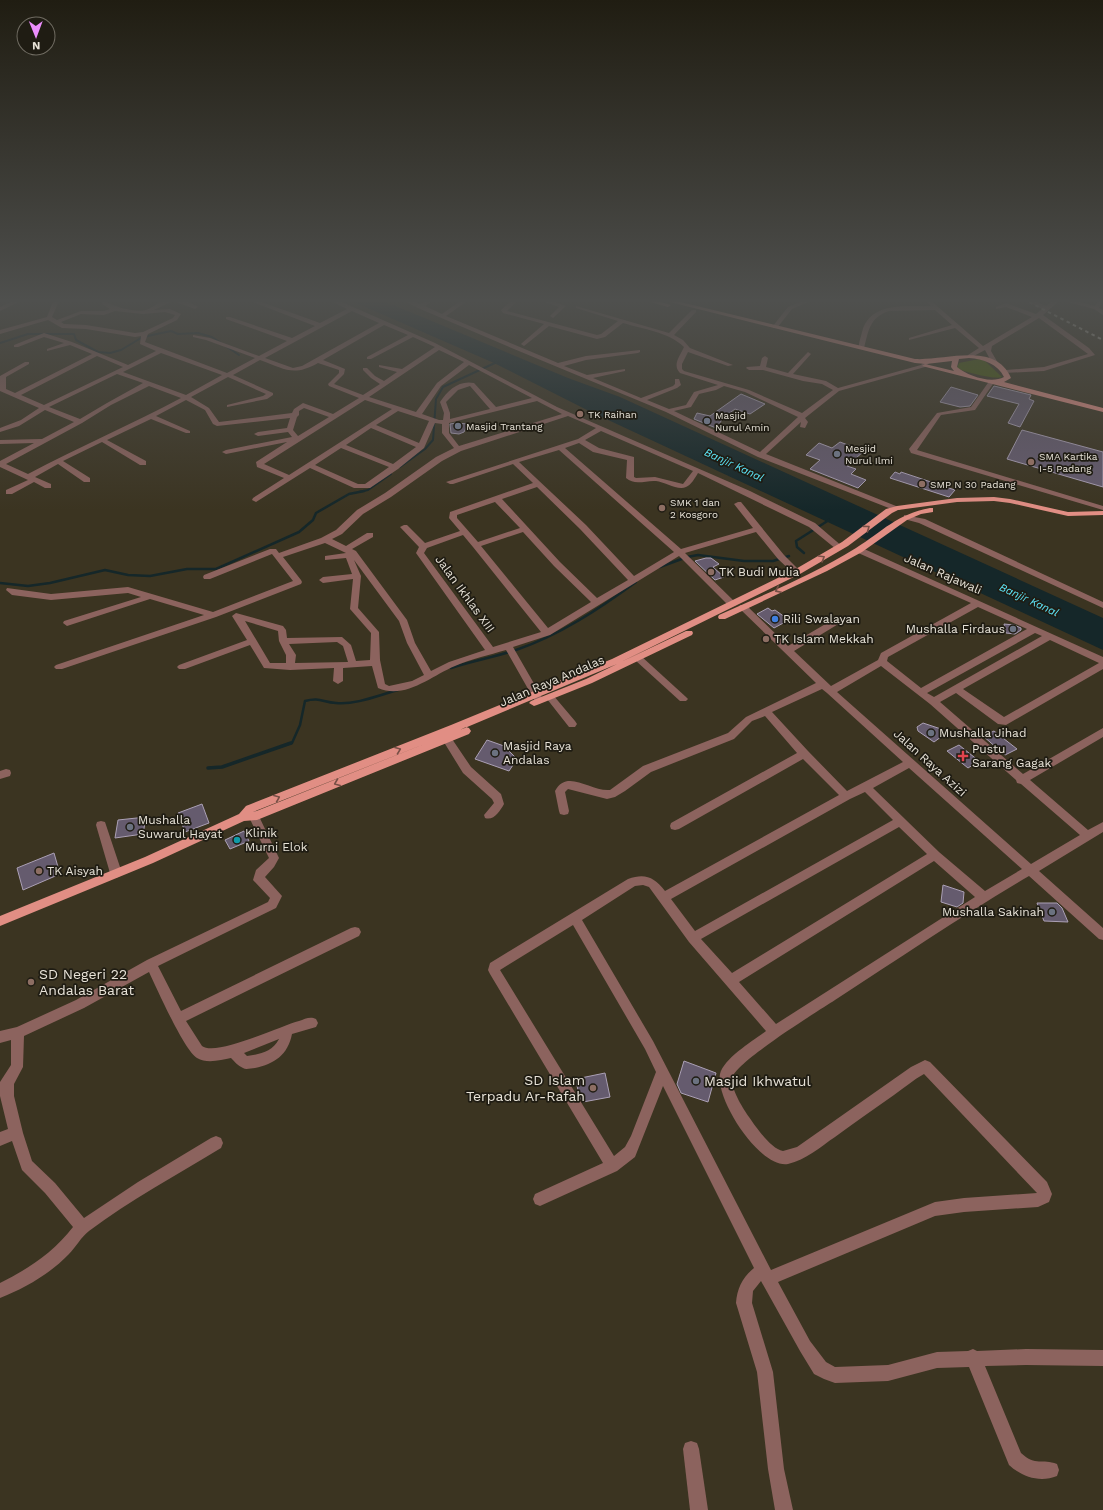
<svg xmlns="http://www.w3.org/2000/svg" width="1103" height="1510" font-family="'Work Sans',sans-serif">
	<rect width="100%" height="100%" fill="#3b3421"/>
	<path fill="#495d0b" d="M979 359 985 361 1002 377C995 380 964 372 957 368L959 363Z"/>
	<polygon fill="#152729" points="347,299 379,299 568,378 620,397 1103,618 1103,650 591,412 494,363"/>
	<g fill="none" stroke-linecap="round" stroke-linejoin="round">
		<g stroke="#152729" stroke-width="2">
			<polyline points="0,343 28,334 74,334 76,340 98,352 110,353 121,350 141,338 152,335 171,331 178,334 198,333 212,337 239,355"/>
			<polyline points="400,467 425,449 433,440 436,399 443,387 497,362"/>
			<polyline points="359,492 368,490 391,474"/>
		</g>
		<g stroke="#152729" stroke-width="2.5">
			<polyline points="804,553 797,547 796,541 829,520"/>
			<polyline points="660,567 687,557 698,555 744,561 773,561 789,556"/>
			<polyline points="0,583 28,586 50,583 105,570 128,575 150,576 187,569 216,569 299,532 313,520 316,513 349,494 364,491"/>
			<path d="M451 668C472 661 495 657 516 650 560 635 599 609 636 582"/>
			<path d="M288 744 292 743 300 725 305 701C320 697 322 702 336 703 356 705 379 695 398 690"/>
		</g>
		<polyline stroke="#152729" stroke-width="3.5" points="208,768 222,767 291,743"/>
	</g>
	<g fill="#655b6e" stroke="#aba0b5">
		<polygon points="994,386 1031,395 1029,399 1034,401 1020,427 1008,423 1019,404 987,396"/>
		<polygon points="951,387 978,395 970,406 960,407 940,402"/>
		<polygon points="741,394 765,404 750,414 735,409 724,417 716,428 694,419 697,413 710,416"/>
		<polygon points="456,423 468,424 464,432 459,434 451,433 450,424"/>
		<polygon points="1022,430 1103,452 1103,487 1007,459"/>
		<polygon points="840,442 864,451 847,466 856,469 851,474 866,480 858,488 810,469 820,460 806,455 819,443 832,448"/>
		<polygon points="895,472 900,474 901,472 955,490 949,497 890,478"/>
		<polygon points="706,558 711,558 719,564 713,567 724,577 715,580 695,561"/>
		<polygon points="768,608 772,611 775,610 789,620 774,628 757,614"/>
		<polygon points="1004,624 1014,625 1021,628 1021,630 1015,634 1006,633"/>
		<polygon points="923,723 941,729 940,732 945,734 934,742 918,731 917,727"/>
		<polygon points="994,731 1017,749 1005,755 983,736"/>
		<polygon points="487,740 504,746 517,759 509,771 475,759"/>
		<polygon points="959,745 979,761 968,768 947,751"/>
		<polygon points="202,804 209,823 185,832 178,813"/>
		<polygon points="146,817 143,834 115,838 118,820"/>
		<polygon points="244,831 249,841 230,849 225,840"/>
		<polygon points="54,853 60,874 23,890 17,868"/>
		<polygon points="943,885 964,892 963,903 957,907 941,902"/>
		<polygon points="1037,903 1057,903 1062,908 1068,922 1044,921"/>
		<polygon points="684,1061 716,1073 708,1102 681,1093 677,1084"/>
		<polygon points="605,1073 610,1097 583,1102 579,1097 576,1079"/>
	</g>
	<g fill="none" stroke-linecap="round" stroke-linejoin="round">
		<g fill="#8c635e" fill-rule="evenodd">
			<polygon points="17,299 25,299 0,311 0,307"/>
			<path d="M54 299H60L52 317 57 320 81 311H104L110 309 102 304 103 299H109L107 302C114 307 138 313 146 310 152 308 160 301 167 299 177 297 188 302 197 306L198 307 195 309 173 301 154 310 170 309 181 314 177 320 148 334 145 342 227 373 255 358 206 340 193 337V335L210 338 259 356 287 341 226 319V317H230L292 338 315 326 245 299H253L320 323 347 309 327 299H335L435 343 557 407 750 491 815 523 843 547 839 549H836L809 527 698 473C695 478 691 485 686 487 678 491 665 482 656 481 646 480 635 486 626 478L627 460 593 452 579 443 565 448 681 549 753 528 734 504 738 502H741L784 555 801 572 797 575 794 574 778 559 756 532 685 553 735 602 736 604 735 606H729L679 556 550 635 513 647 544 701 539 704 536 703 506 650C489 655 471 659 455 666 431 676 405 700 378 688L372 666 343 668V681L338 684 333 681 334 668 290 670 264 668 250 645 185 669H179L177 667 179 665 247 640 232 616 236 613 283 626 286 630 287 638 342 637 351 645 356 661 370 660 371 633 350 609 353 579 323 583 319 580 323 577 352 574 346 558 325 560V556L346 553 325 543 283 557 301 580 302 582 301 584 216 617 62 669H56L54 667 56 665 204 615 150 599 67 626 63 623 64 621 141 597 128 593 51 600 12 595 6 590 7 588 51 594 128 587 213 612 293 581 272 554 210 579H204L203 577 204 575 270 549H276L279 553 321 538 336 530 357 510 385 493 436 457 454 448 442 433V424L435 423 424 448 398 469 370 488H354L310 468 256 502 252 500 253 498 284 478 257 467 256 462 287 442 226 454 222 452 226 450 292 437 288 432 258 436 254 434 258 432 287 428 290 418 217 426 213 424 205 410 186 400 156 416 190 431V433H186L151 419 107 440 146 461V465H140L102 442 63 461 90 478V482H84L58 464 35 477 51 484V488H45L34 482 12 494H6V490L28 480 0 467V461L34 443 0 444V440L42 439 74 422 45 410 19 426 0 432V428L21 420 39 408 0 391V376L25 362H29V364L6 377V389L15 393 92 354 70 345 47 351V349L64 343 44 337 18 347H14V345L44 333 72 342 128 365 156 351 140 344 141 336 135 337 86 329 62 328 48 320 0 334V330L47 317ZM115 311 143 314 165 312 175 315 173 318 143 332 135 333 86 325 64 324 61 322 81 314 104 315ZM352 311 379 323 302 366 293 368 265 358ZM384 325 408 335 367 357V359H371L413 337 435 347 402 369 379 365V367L397 372 384 381 375 376 367 368H363V370L371 378 380 384 363 395 334 384 344 374 345 369 323 360ZM439 350 464 362 437 383 416 412 369 397ZM161 353 222 375 186 395 123 372ZM97 356 123 367 44 405 21 395ZM260 360C285 369 293 377 318 363L339 370V373L328 384 329 386 359 398 333 414 303 403 294 409 292 413 219 422 209 408 191 397 228 377 266 394 263 396 227 405V407L267 399 273 395V393L233 375ZM469 365 532 398 496 407 474 383C459 380 448 390 440 402L444 413 443 420H439L422 414 441 386ZM117 374 143 383 107 403 80 419 49 407ZM149 386 181 398C130 425 79 447 28 474L6 464 82 423 111 405ZM470 386 490 409 450 419V413L446 402 458 390ZM365 400 392 409 289 475 264 464ZM537 401 562 414 459 446 449 433V423ZM304 408 329 417 298 436 293 430 297 417 299 415V411ZM398 411 429 421 419 443 376 425ZM568 416 596 428 578 439 446 482 450 484H453L513 464 533 483 450 512 449 518 460 531 425 543 407 525H404L400 527 419 547 416 553 485 650 449 662 431 671 415 643 407 620 356 551 352 549 373 537V533H367L346 546 332 539 342 534 363 514 391 497 442 461 461 451ZM371 428 416 447 393 464 346 445ZM601 431 693 471 683 484 655 477 636 478 634 477V457L599 448 585 440ZM341 448 389 467 365 484H358L315 465ZM559 450 674 552 634 576 586 525 519 462ZM537 487 580 529 628 580 597 598 560 562 502 499ZM495 502 520 528 478 542 457 518V515ZM523 532 554 566 591 602 548 628 481 546ZM463 535 473 547 541 632 493 647 424 553 427 548ZM354 560 399 621 407 643 424 675 412 681 389 686 385 684 380 660 379 632 358 608 361 576ZM245 621 278 631 279 641 286 655V663H270ZM337 642 343 646 348 662 295 663 296 655 289 644Z"/>
			<path d="M400 299H408L420 304 428 299H435L425 306 442 314 463 299H470L446 316 558 363 586 356 640 350V352L638 353 586 360 564 366 587 375 625 369V371L593 378 641 398 673 386 675 384V379H679L681 385 677 388 647 400 669 409 686 405 694 392 718 385 680 373C672 365 680 356 684 347 669 332 643 329 623 323L605 337 597 339 549 326 524 346 521 344 522 343 544 324 503 313 501 310 513 299H519L507 311 597 335 601 334 618 321 576 308V306L669 333 692 310H696V312L674 335 683 340 690 348 733 365 728 366 688 352 682 364V369L684 371 749 390 802 413 833 390 822 384 803 381 763 370H749L746 368 747 367 760 366 762 358 765 356 768 358 766 367 788 373 808 352 811 354 793 374 826 381 838 388 921 365 924 362H928L929 363 925 367 839 391 805 418 808 422 805 428 800 427 801 422 766 454 901 508 900 510H894L758 457 666 412 514 349 418 308ZM724 386 745 392 798 417 760 452 674 411 691 407 699 394 716 390Z"/>
			<polygon points="537,299 546,299 566,306 553,318 550,316 559,307"/>
			<polygon points="807,299 815,299 792,309 777,328 773,328 773,326 788,307"/>
			<path d="M923 299H929L983 346 1032 317 1006 307 996 309V307L1006 303 1036 314 1042 309 1023 299H1031L1046 306 1055 299H1068L1095 306 1099 299H1103L1099 308 1103 310V315L1094 309 1060 300 1043 315 1089 348 1095 355 1044 371 1004 373V371L1006 370 1044 367 1088 354 1039 318 992 346 991 351 998 363 995 365 992 363 985 350 972 357H968V355L979 348 955 328 909 340V338L952 325 935 310 889 311C869 318 869 330 864 348L859 349C858 344 861 337 862 332 870 301 907 307 931 306Z"/>
			<polygon points="990,380 995,381 975,410 941,415 917,450 1103,506 1103,510 911,453 909,449 937,413 971,407"/>
			<polygon points="904,515 925,519 1103,602 1103,608 919,523 904,519"/>
			<path d="M856 548H862L1103 657V669L1006 725 998 724 956 693 940 702 1023 774 1103 728V737L1030 780 1088 830 1103 822V832L1039 871 1103 928V940L1099 939 1029 876C963 915 900 958 835 1000 818 1011 739 1060 733 1076 729 1087 743 1108 749 1117 756 1127 771 1149 783 1151L797 1147 911 1067 925 1060 930 1062 1047 1182 1052 1194 1049 1202 1038 1207 964 1212 935 1216 778 1282 810 1341 826 1362 835 1367 888 1365 937 1352 968 1351 973 1349 977 1351 1026 1349 1103 1350V1366L1026 1365 985 1366 1021 1453C1036 1467 1042 1458 1057 1464L1059 1470 1057 1476C1040 1483 1022 1477 1009 1465L969 1367 937 1368 888 1381 835 1383 824 1379 814 1374 800 1351 761 1281 753 1291 752 1303 773 1372 784 1469 793 1510H775L768 1469 757 1372 736 1303C737 1288 743 1277 754 1268L663 1086 635 1157 617 1171 540 1206 535 1204 533 1199 535 1194 603 1163 490 974 488 970 490 963 628 879C645 873 654 877 665 891L839 795 803 759 679 829 675 830 671 829 670 826 671 823 797 753 765 716 752 721 734 739 651 772 625 791 615 797 607 799 568 789 565 792 569 811 568 814 564 815 560 814 559 811 555 791C567 768 591 792 610 790L643 766 728 733 746 717 816 683 740 609 739 607 740 605H746L788 646 834 619H840L841 621 840 623 794 651 831 686 878 660 881 653 971 603 856 552ZM978 607 1027 629 921 688 887 661 888 657ZM1035 633 1042 636 934 697 927 693ZM1050 640 1099 663 1004 717 963 689ZM881 666 930 704 1016 780 1017 783 1021 784 1080 835 1031 864 837 692ZM822 689 827 693 903 762 847 791 808 751 772 712ZM909 768 1022 869 985 891 939 852 873 788ZM865 792 893 820 695 931 671 899 850 799ZM899 827 927 854 732 973 701 939ZM934 861 975 897 776 1024 739 982ZM643 885 649 887 689 942 766 1031C753 1041 724 1058 720 1074 715 1099 760 1169 788 1164 806 1160 820 1147 835 1137 854 1123 874 1109 894 1095 904 1088 913 1080 924 1074L1037 1193 964 1198 935 1202 771 1270 653 1041 582 920 635 886ZM573 925 645 1049 656 1072 631 1136 625 1147 614 1156 500 970Z"/>
			<polygon points="638,655 641,656 686,697 688,699 686,701 680,701 635,660 633,658 635,656"/>
			<polygon points="550,694 553,695 575,721 577,724 575,727 569,727 547,699 545,697"/>
			<path d="M447 735 450 736 471 767 501 794 504 804C500 811 494 821 485 818L484 815 494 803 492 799 463 773 442 739 444 736Z"/>
			<polygon points="6,769 10,770 11,773 10,776 0,779 0,771"/>
			<path d="M250 805 254 806 279 858 274 867 265 877 282 896 276 908 158 966 181 1011 351 928 355 927 359 928 361 932 359 936 186 1021 202 1046C216 1057 280 1026 299 1021 305 1019 310 1016 316 1019L318 1023 316 1027 292 1034C288 1055 274 1064 255 1068 251 1068 246 1070 243 1068 238 1066 234 1061 231 1058 221 1060 207 1064 197 1058 184 1050 157 989 149 972L84 1008 24 1036 23 1067 14 1084V1096L23 1133 32 1161 55 1183 84 1218 138 1182 211 1138 216 1136 221 1138 223 1143 221 1148C177 1175 130 1200 89 1231 81 1237 76 1247 69 1254 50 1274 25 1288 0 1298V1283C28 1269 53 1253 73 1227L45 1193 22 1170 12 1141 0 1146V1132L8 1129 0 1096V1082L11 1065V1040L0 1043V1031L17 1027 76 1000 147 960 268 902 270 898 253 880 256 870 269 858 245 809 246 806ZM279 1039C272 1052 261 1054 247 1056L244 1053Z"/>
			<polygon points="101,821 105,822 122,873 120,876 116,878 112,876 110,873 96,825 97,822"/>
			<polygon points="691,1441 697,1443 699,1449 708,1510 690,1510 683,1449 685,1443"/>
		</g>
		<g fill="#e18e84" fill-rule="evenodd">
			<polygon points="640,299 650,299 671,305 668,307"/>
			<path d="M658 299H668L915 359C945 361 995 341 1011 378L1004 382 1103 408V412L922 366 925 364 954 371 951 367 952 361 926 364 915 363ZM969 358C983 359 998 364 1004 377 991 384 968 376 957 367L959 359Z"/>
			<path d="M994 497 1010 499 1068 512 1103 511V515L1068 516 1010 503 994 501 957 502 898 510 892 513 848 546 800 574 621 662 686 631H692L693 633 692 635 592 683 537 705 534 706 529 703 531 701 586 679 617 664 460 730 466 727 469 728 471 731 469 734 257 820 244 821 153 863 0 926V916L145 857 239 814 246 806 451 725 612 659 794 570 842 542 886 509 897 506 957 498ZM432 741 253 812H254Z"/>
			<path d="M930 508H933V512L921 514 907 520 862 552 827 571 725 619H719L718 617 719 615C765 594 813 575 856 548 883 531 897 514 930 508Z"/>
		</g>
		<polyline stroke="#c1bcaf" stroke-width="2" stroke-dasharray="3.5 3.5" stroke-linecap="butt" points="1023,299 1103,340"/>
	</g>
	<defs><path id="oneway-chevron" d="M-2-3.5L2.5 0L-2 3.5" fill="none" stroke-width="1.6" stroke-linecap="round" stroke-linejoin="round"/></defs>
	<g stroke="#764f46">
		<use href="#oneway-chevron" transform="translate(867 528) rotate(-36)"/>
		<use href="#oneway-chevron" transform="translate(822 558) rotate(-31)"/>
		<use href="#oneway-chevron" transform="translate(778 590) rotate(154)"/>
		<use href="#oneway-chevron" transform="translate(398 750) rotate(-21)"/>
		<use href="#oneway-chevron" transform="translate(337 783) rotate(158)"/>
		<use href="#oneway-chevron" transform="translate(277 798) rotate(-23)"/>
	</g>
	<linearGradient id="sky" x2="0" y2="1"><stop stop-color="#201d12"/><stop offset="0.59" stop-color="#4f504e"/><stop offset="1" stop-color="#4f504e" stop-opacity="0"/></linearGradient>
	<rect width="1103" height="510" fill="url(#sky)"/>
	<g fill="#8d6e63" stroke="#1f1c13" stroke-width="1.5">
		<circle cx="580" cy="414" r="4"/>
		<circle cx="1031" cy="462" r="4"/>
		<circle cx="922" cy="484" r="4"/>
		<circle cx="662" cy="508" r="4"/>
		<circle cx="711" cy="572" r="4"/>
		<circle cx="766" cy="639" r="4"/>
		<circle cx="39" cy="871" r="4"/>
		<circle cx="31" cy="982" r="4"/>
		<circle cx="593" cy="1088" r="4"/>
	</g>
	<g fill="#6b7280" stroke="#1f1c13" stroke-width="1.5">
		<circle cx="707" cy="421" r="4"/>
		<circle cx="458" cy="426" r="4"/>
		<circle cx="837" cy="454" r="4"/>
		<circle cx="1013" cy="629" r="4"/>
		<circle cx="931" cy="733" r="4"/>
		<circle cx="495" cy="753" r="4"/>
		<circle cx="130" cy="827" r="4"/>
		<circle cx="1052" cy="912" r="4"/>
		<circle cx="696" cy="1081" r="4"/>
	</g>
	<circle fill="#3f7fe0" stroke="#1f1c13" stroke-width="1.5" cx="775" cy="619" r="4"/>
	<path fill="#e0444e" stroke="#1f1c13" stroke-width="1.5" d="M961 750h4v4h4v4h-4v4h-4v-4h-4v-4h4z"/>
	<circle fill="#0f9aa8" stroke="#1f1c13" stroke-width="1.5" cx="237" cy="840" r="4"/>
	<g text-anchor="middle" dominant-baseline="central" stroke-width="3.5" stroke-linejoin="round" paint-order="stroke">
		<g font-size="10" fill="#e7e2d7" stroke="#1f1c13" text-anchor="start">
			<text x="588" y="414">TK Raihan</text>
			<text x="715" y="415">Masjid<tspan x="715" dy="12">Nurul Amin</tspan></text>
			<text x="466" y="426">Masjid Trantang</text>
			<text x="845" y="448">Mesjid<tspan x="845" dy="12">Nurul Ilmi</tspan></text>
			<text x="1039" y="456">SMA Kartika<tspan x="1039" dy="12">I-5 Padang</tspan></text>
			<text x="930" y="484">SMP N 30 Padang</text>
			<text x="670" y="502">SMK 1 dan<tspan x="670" dy="12">2 Kosgoro</tspan></text>
		</g>
		<g font-size="11" font-style="italic" fill="#5de7fa" stroke="#1f1c13">
			<text transform="translate(734 465) rotate(25)">Banjir Kanal</text>
			<text transform="translate(1029 600) rotate(25)">Banjir Kanal</text>
		</g>
		<g font-size="12" fill="#e7e2d7" stroke="#1f1c13" text-anchor="start">
			<text x="719" y="572">TK Budi Mulia</text>
			<text x="783" y="619">Rili Swalayan</text>
			<text x="1005" y="629" text-anchor="end">Mushalla Firdaus</text>
			<text x="774" y="639">TK Islam Mekkah</text>
			<text x="939" y="733">Mushalla Jihad</text>
			<text x="503" y="746">Masjid Raya<tspan x="503" dy="14">Andalas</tspan></text>
			<text x="972" y="749">Pustu<tspan x="972" dy="14">Sarang Gagak</tspan></text>
			<text x="138" y="820">Mushalla<tspan x="138" dy="14">Suwarul Hayat</tspan></text>
			<text x="245" y="833">Klinik<tspan x="245" dy="14">Murni Elok</tspan></text>
			<text x="47" y="871">TK Aisyah</text>
			<text x="1044" y="912" text-anchor="end">Mushalla Sakinah</text>
		</g>
		<g font-size="12" fill="#e7e2d7" stroke="#1f1c13">
			<text transform="translate(943 574) rotate(24)">Jalan Rajawali</text>
			<text transform="translate(465 594) rotate(54)">Jalan Ikhlas XIII</text>
			<text transform="translate(552 681) rotate(-23)">Jalan Raya Andalas</text>
			<text transform="translate(930 763) rotate(42)">Jalan Raya Azizi</text>
		</g>
		<g font-size="14" fill="#e7e2d7" stroke="#1f1c13" text-anchor="start">
			<text x="39" y="974">SD Negeri 22<tspan x="39" dy="16">Andalas Barat</tspan></text>
			<text x="585" y="1080" text-anchor="end">SD Islam<tspan x="585" dy="16">Terpadu Ar-Rafah</tspan></text>
			<text x="704" y="1081">Masjid Ikhwatul</text>
		</g>
	</g>
	<g transform="translate(36 36) rotate(179)"><circle r="19" fill="#1f1c13" stroke="#6f6b61"/>
	<path d="M0-3L7 15L0 10L-7 15Z" fill="#eb8dfc"/>
	<text y="-6" font-size="11" font-weight="bold" text-anchor="middle" fill="#e7e2d7">N</text>
	</g>
</svg>
